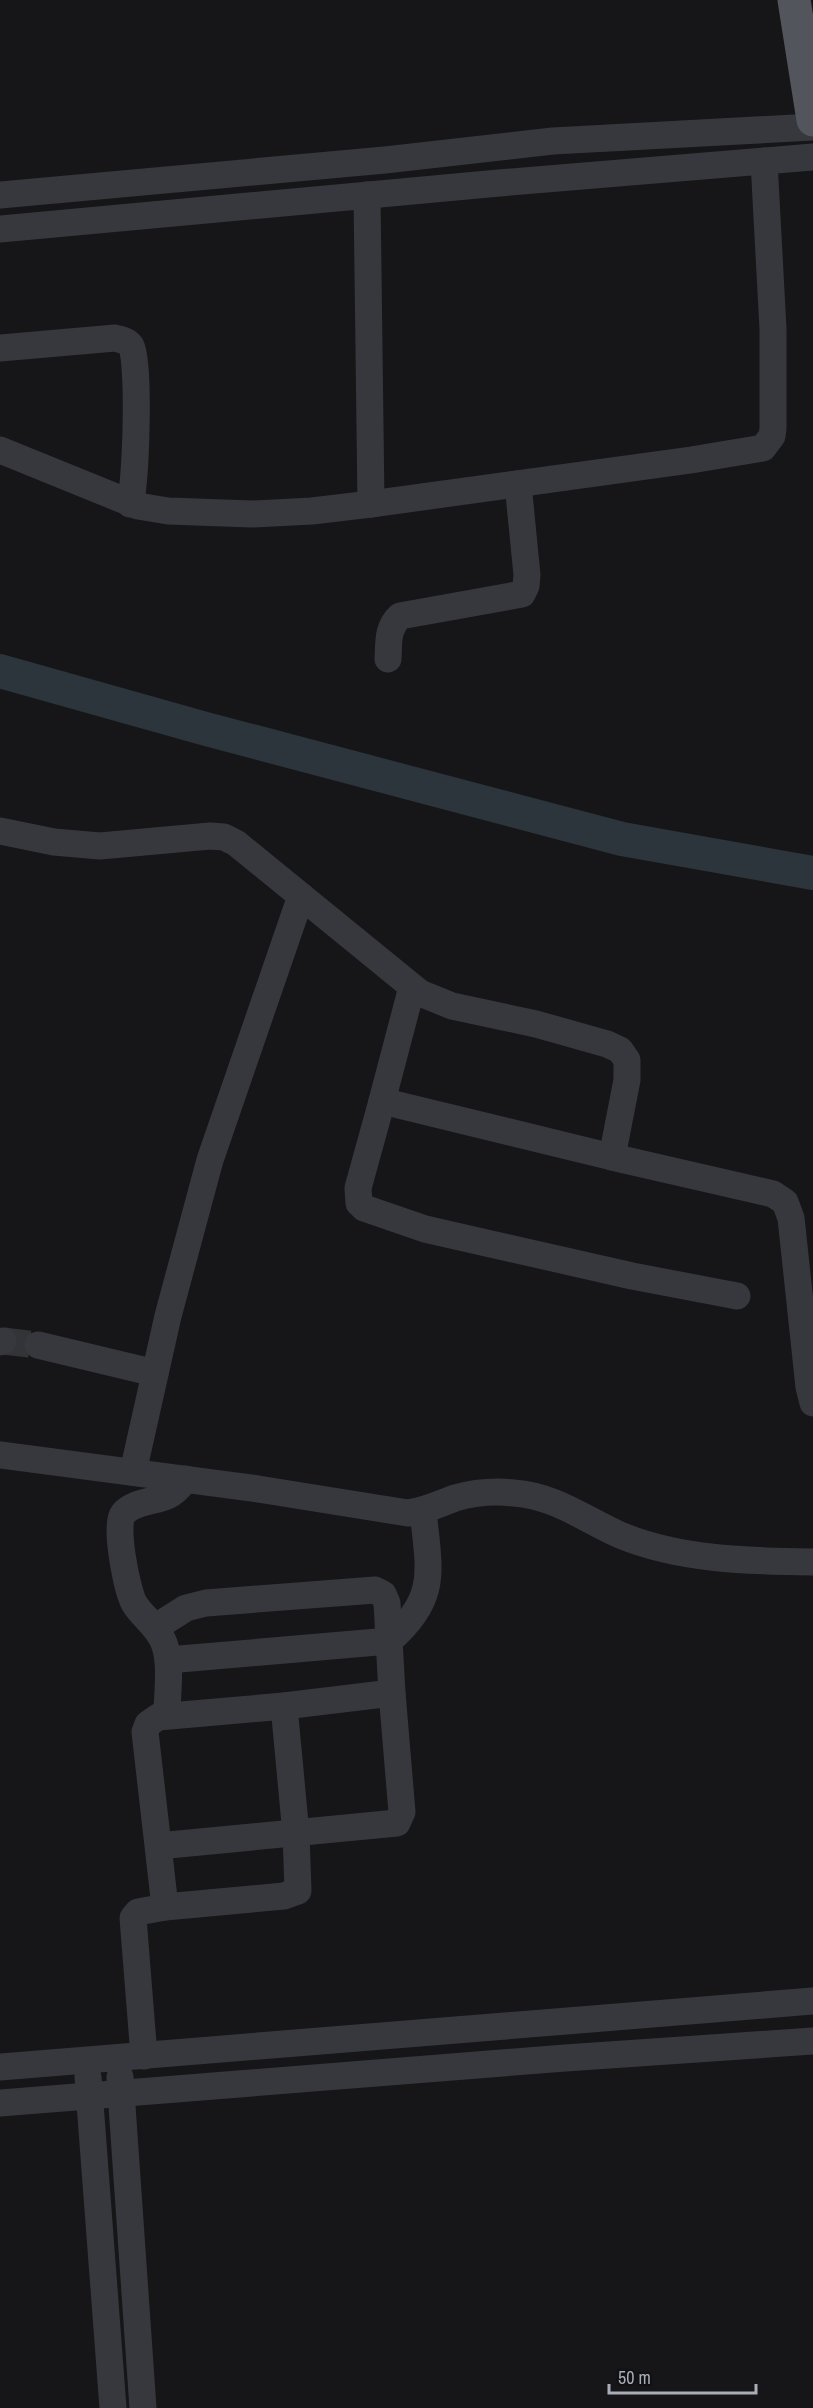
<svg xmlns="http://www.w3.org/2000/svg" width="813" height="2408" font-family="'Archivo Narrow',sans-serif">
	<rect width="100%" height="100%" fill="#161618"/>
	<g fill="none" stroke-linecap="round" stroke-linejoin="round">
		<polyline stroke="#2c353c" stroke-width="34" points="0,671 206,729 622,839 813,873"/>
		<polyline stroke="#333438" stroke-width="27" stroke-dasharray="27 14" stroke-linecap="butt" points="3,1341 38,1345"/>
		<g stroke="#37383d" stroke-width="27">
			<polyline points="0,195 385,160 553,141 813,127"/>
			<polyline points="367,195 371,504"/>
			<polyline points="0,229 499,183 813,157"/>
			<path d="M0 348 115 338C121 340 127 340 131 346 140 363 136 482 130 504"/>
			<polyline points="0,450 138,506 168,511 252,514 312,511 371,504 691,460 763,448 772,436 773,428 773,329 764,161"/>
			<path d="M388 659C389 642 387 628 400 616L522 594 526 586 527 575 518 484"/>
			<polyline points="0,831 54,842 100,846 210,836 224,837 236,843 420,993 452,1006 536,1024 607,1044 620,1050 627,1060 627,1080 612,1157 773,1194 785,1202 791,1218 809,1387 813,1403"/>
			<polyline points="412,987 382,1101 612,1157"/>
			<polyline points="382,1101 358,1188 359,1203 364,1208 425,1229 632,1276 737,1296"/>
			<polyline points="0,1342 3,1341"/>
			<polyline points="38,1345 155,1373"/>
			<path d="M0 1455 258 1489 408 1513C425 1511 439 1504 455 1498 473 1493 496 1491 514 1493 555 1496 584 1519 620 1535 680 1560 749 1561 813 1562"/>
			<polyline points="133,1472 168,1316 210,1160 301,896"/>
			<polyline points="156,1627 186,1608 206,1603 375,1590 383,1594 387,1603 392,1693"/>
			<path d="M168 1660 389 1641C439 1598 429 1570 423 1511"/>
			<path d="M167 1715C167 1693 172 1664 164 1643 157 1625 142 1617 134 1603 127 1590 114 1525 123 1514 133 1501 156 1502 169 1495 176 1492 181 1485 186 1479"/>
			<polyline points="165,1907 284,1896 298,1891 296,1834 284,1706"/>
			<polyline points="144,2056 133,1918 138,1912 165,1907 145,1732 148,1724 158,1717 284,1706 392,1693 402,1812 397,1823 158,1846"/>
			<polyline points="0,2067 813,2001"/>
			<polyline points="88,2077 113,2408"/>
			<polyline points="120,2077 143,2408"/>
			<polyline points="0,2103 565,2058 813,2041"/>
		</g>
		<polyline stroke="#53555c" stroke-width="33" points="794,0 813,120"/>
	</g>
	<path d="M609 2384v9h147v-9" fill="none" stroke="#a8adb8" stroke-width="3"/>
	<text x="618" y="2384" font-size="18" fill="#a8adb8" stroke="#111113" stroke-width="4.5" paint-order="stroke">50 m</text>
</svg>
